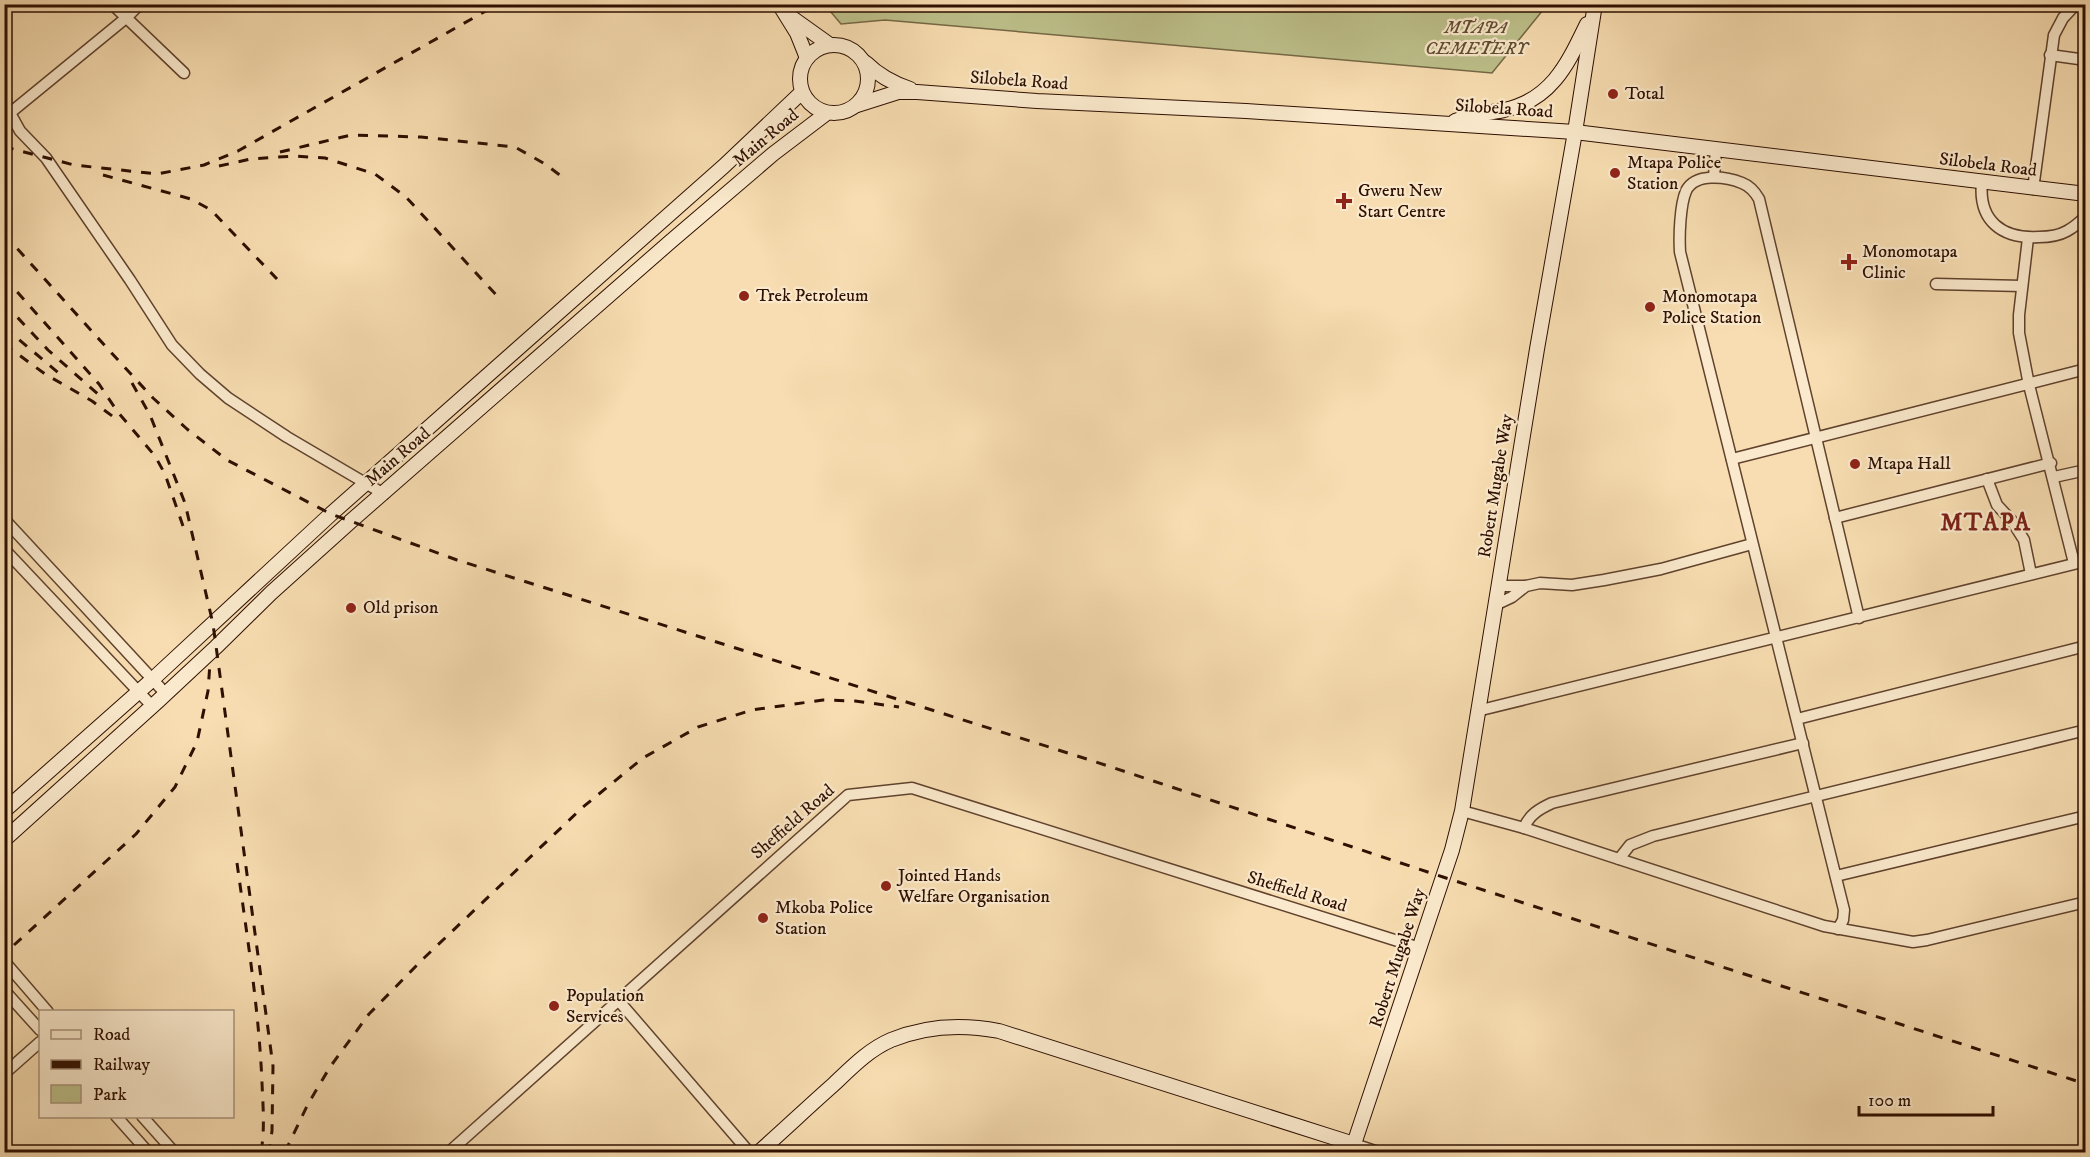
<svg xmlns="http://www.w3.org/2000/svg" width="2090" height="1157" font-family="'IM FELL DW Pica',serif">
	<rect width="100%" height="100%" fill="#f7ddb1"/>
	<filter id="stains"><feTurbulence type="fractalNoise" baseFrequency=".00333" numOctaves="4"/><feColorMatrix values="0 0 0 0 .2 0 0 0 0 .09 0 0 0 0 .02 0 0 0 .5 -.17"/></filter>
	<radialGradient id="worn" r=".72"><stop offset=".6" stop-color="#630" stop-opacity="0"/><stop offset="1" stop-color="#630" stop-opacity=".3"/></radialGradient>
	<polygon fill="#bdc08b" stroke="#766846" stroke-width="1.5" points="825,5 1547,5 1492,73 885,20 841,24"/>
	<g fill="none" stroke-linecap="round" stroke-linejoin="round">
		<g stroke="#60422d" stroke-width="13">
			<g id="street">
				<polyline points="112,4 184,73"/>
				<polyline points="2050,55 2086,60"/>
				<polyline points="4,106 10,113 20,131 46,158 130,280 172,345 200,374 228,398 287,437 384,494"/>
				<polyline points="10,113 126,18 140,4"/>
				<polyline points="1714,177 1716,149"/>
				<path d="M1982 182C1978 221 2002 239 2039 237 2049 237 2058 236 2067 231 2074 227 2080 222 2086 216"/>
				<polyline points="2033,189 2054,35 2063,18 2076,4"/>
				<polyline points="2028,238 2019,315 2019,333 2029,385 2074,563"/>
				<polyline points="1936,284 2022,286"/>
				<polyline points="1732,459 2086,369"/>
				<polyline points="2054,477 2086,470"/>
				<polyline points="1987,479 1997,505 2012,521 2024,540 2031,574"/>
				<polyline points="1835,518 2051,463"/>
				<polyline points="4,519 166,694"/>
				<polyline points="4,549 152,706"/>
				<polyline points="1498,586 1526,586"/>
				<polyline points="1495,605 1512,597 1526,586 1540,583 1572,585 1604,580 1661,569 1752,544"/>
				<polyline points="1477,711 2086,561"/>
				<polyline points="1797,719 2086,646"/>
				<polyline points="1462,811 1524,828 1824,926 1913,942 1927,940 2086,902"/>
				<path d="M1524 828C1529 815 1539 809 1552 803L1803 743"/>
				<polyline points="1619,859 1630,845 1653,836 2086,730"/>
				<polyline points="1836,876 2086,816"/>
				<path d="M1838 929 1843 920 1844 910 1680 252C1679 236 1680 205 1686 191 1695 172 1727 177 1742 183 1750 186 1755 192 1759 199L1859 618"/>
				<polyline points="4,961 48,1012"/>
				<polyline points="4,990 40,1030"/>
				<polyline points="618,1000 749,1152"/>
				<polyline points="4,1074 40,1042"/>
				<polyline points="116,1116 148,1152"/>
				<polyline points="142,1116 174,1152"/>
				<polyline points="449,1152 848,795 912,788 1420,948"/>
				<polyline points="1352,1152 1354,1144 1378,1152"/>
			</g>
		</g>
		<g stroke="#2e0f01" stroke-width="16">
			<g id="secondary">
				<polyline points="779,4 797,33 807,58"/>
				<polyline points="788,15 830,45"/>
				<circle cx="834" cy="79" r="34"/>
				<path d="M866 63C879 76 892 83 910 89"/>
				<polyline points="857,105 898,92 917,92 1037,101 1246,111 1575,132 2086,194"/>
				<path d="M1455 121C1471 115 1487 113 1504 110 1552 100 1568 63 1587 24"/>
				<polyline points="4,811 153,679 331,514 724,166 802,92"/>
				<polyline points="4,840 158,701 216,647 271,593 351,521 670,242 773,154 827,113"/>
				<path d="M759 1152C784 1130 808 1107 833 1085 851 1068 868 1050 891 1040 925 1026 963 1024 999 1031L1354 1144 1452 850 1462 811 1537 349 1575 132 1595 4"/>
			</g>
		</g>
		<use href="#street" stroke="#fae9cc" stroke-width="10"/>
		<use href="#secondary" stroke="#fae9cc" stroke-width="14"/>
		<g stroke="#2e0f01" stroke-width="3" stroke-dasharray="10 10" stroke-linecap="butt">
			<polyline points="4,146 9,148 74,165 157,174 204,165 238,151 498,4"/>
			<polyline points="280,152 351,135 421,137 515,147 545,164 565,179"/>
			<polyline points="219,166 251,159 294,156 325,158 375,174 406,197 499,298"/>
			<polyline points="103,175 191,199 211,210 277,279"/>
			<polyline points="4,234 107,348 153,398 187,429 227,460 331,514 457,560 1090,760 1443,877 2086,1084"/>
			<polyline points="4,277 99,384 117,411 155,456 165,474 183,526"/>
			<polyline points="4,303 48,350 99,395"/>
			<polyline points="4,327 61,375"/>
			<polyline points="4,344 45,374 92,401 119,421"/>
			<polyline points="132,383 150,415 185,503 213,624 273,1066 272,1131 269,1152"/>
			<path d="M237 863C247 936 259 1010 262 1083 263 1106 265 1130 261 1152"/>
			<polyline points="14,945 136,834 175,787 197,742 208,691 210,663"/>
			<polyline points="285,1152 308,1104 330,1067 369,1014 424,958 583,807 643,758 698,727 752,710 823,700 855,701 899,707"/>
		</g>
	</g>
	<g fill="#8f2418" stroke="#fae9cc" stroke-width="2">
		<circle cx="1613" cy="94" r="6"/>
		<circle cx="1615" cy="173" r="6"/>
		<path d="M1341 192h6v6h6v6h-6v6h-6v-6h-6v-6h6z"/>
		<path d="M1846 253h6v6h6v6h-6v6h-6v-6h-6v-6h6z"/>
		<circle cx="744" cy="296" r="6"/>
		<circle cx="1650" cy="307" r="6"/>
		<circle cx="1855" cy="464" r="6"/>
		<circle cx="351" cy="608" r="6"/>
		<circle cx="886" cy="886" r="6"/>
		<circle cx="763" cy="918" r="6"/>
		<circle cx="554" cy="1006" r="6"/>
	</g>
	<g text-anchor="middle" dominant-baseline="central" stroke-width="4.5" stroke-linejoin="round" paint-order="stroke">
		<g font-size="18" font-style="italic" fill="#604d31" stroke="#fae9cc">
			<text x="1476" y="28">MTAPA<tspan x="1476" dy="21">CEMETERY</tspan></text>
		</g>
		<g font-size="18" fill="#2e0f01" stroke="#fae9cc">
			<text transform="translate(1019 81) rotate(4)">Silobela Road</text>
			<text transform="translate(1504 109) rotate(4)">Silobela Road</text>
			<text transform="translate(766 138) rotate(-40)">Main Road</text>
			<text transform="translate(1988 165) rotate(7)">Silobela Road</text>
			<text transform="translate(398 457) rotate(-41)">Main Road</text>
			<text transform="translate(1496 486) rotate(-81)">Robert Mugabe Way</text>
			<text transform="translate(793 822) rotate(-41)">Sheffield Road</text>
			<text transform="translate(1297 892) rotate(17)">Sheffield Road</text>
			<text transform="translate(1398 958) rotate(-72)">Robert Mugabe Way</text>
		</g>
		<g font-size="18" fill="#2e0f01" stroke="#fae9cc" text-anchor="start">
			<text x="1625" y="94">Total</text>
			<text x="1627" y="163">Mtapa Police<tspan x="1627" dy="21">Station</tspan></text>
			<text x="1358" y="191">Gweru New<tspan x="1358" dy="21">Start Centre</tspan></text>
			<text x="1862" y="252">Monomotapa<tspan x="1862" dy="21">Clinic</tspan></text>
			<text x="756" y="296">Trek Petroleum</text>
			<text x="1662" y="297">Monomotapa<tspan x="1662" dy="21">Police Station</tspan></text>
			<text x="1867" y="464">Mtapa Hall</text>
			<text x="363" y="608">Old prison</text>
			<text x="898" y="876">Jointed Hands<tspan x="898" dy="21">Welfare Organisation</tspan></text>
			<text x="775" y="908">Mkoba Police<tspan x="775" dy="21">Station</tspan></text>
			<text x="566" y="996">Population<tspan x="566" dy="21">Services</tspan></text>
		</g>
		<g font-size="24" font-weight="bold" letter-spacing="1.5" fill="#7a1f14" stroke="#fae9cc">
			<text x="1986" y="523">MTAPA</text>
		</g>
	</g>
	<rect width="2090" height="1157" fill="none" stroke="#f7ddb1" stroke-width="24"/>
	<rect x="6" y="6" width="2078" height="1145" fill="none" stroke="#2e0f01" stroke-width="3"/>
	<rect x="12" y="12" width="2066" height="1133" fill="none" stroke="#2e0f01" stroke-width="1.5"/>
	<rect x="39" y="1010" width="195" height="108" fill="#fae9cc" stroke="#a8927b" stroke-width="1.5"/>
	<rect x="51" y="1030" width="30" height="9" fill="#fae9cc" stroke="#a8927b" stroke-width="1.5"/>
	<text x="93" y="1040" font-size="18" fill="#2e0f01">Road</text>
	<rect x="51" y="1060" width="30" height="9" fill="#2e0f01" stroke="#a8927b" stroke-width="1.5"/>
	<text x="93" y="1070" font-size="18" fill="#2e0f01">Railway</text>
	<rect x="51" y="1085" width="30" height="18" fill="#bdc08b" stroke="#a8927b" stroke-width="1.5"/>
	<text x="93" y="1100" font-size="18" fill="#2e0f01">Park</text>
	<path d="M1859 1106v9h134v-9" fill="none" stroke="#2e0f01" stroke-width="3"/>
	<text x="1868" y="1106" font-size="18" fill="#2e0f01" stroke="#fae9cc" stroke-width="4.5" paint-order="stroke">100 m</text>
	<rect width="100%" height="100%" filter="url(#stains)"/>
	<rect width="100%" height="100%" fill="url(#worn)"/>
</svg>
